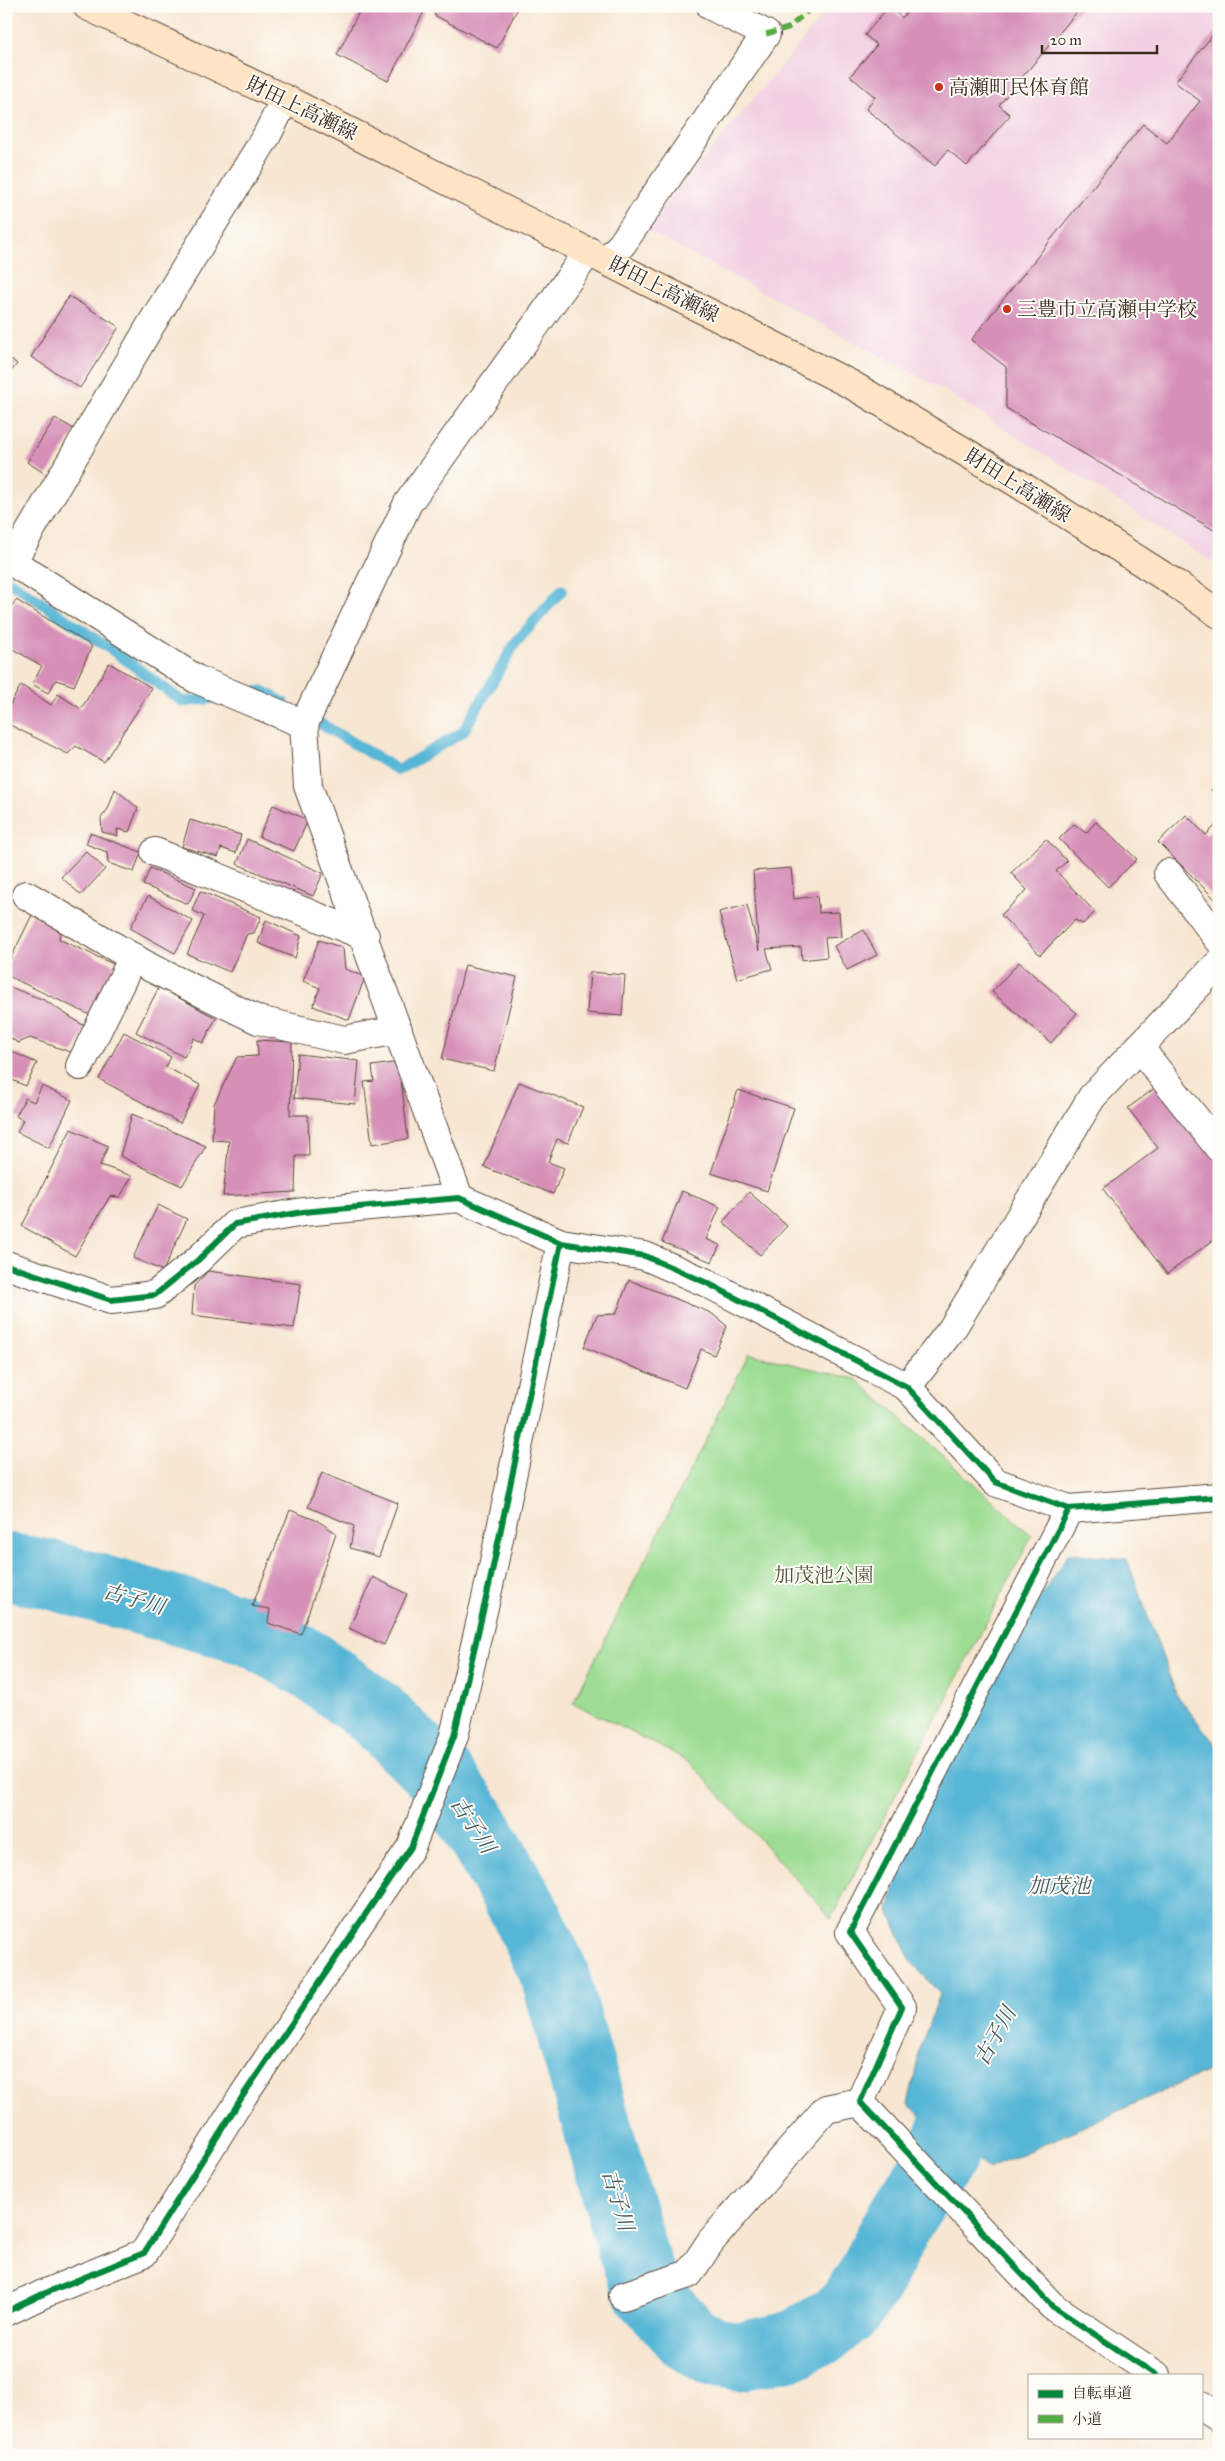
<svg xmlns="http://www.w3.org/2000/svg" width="1225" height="2461" font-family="'IM FELL Great Primer','Noto Serif JP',serif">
	<rect width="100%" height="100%" fill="#fdfcf7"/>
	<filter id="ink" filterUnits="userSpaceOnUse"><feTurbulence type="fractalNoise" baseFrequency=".02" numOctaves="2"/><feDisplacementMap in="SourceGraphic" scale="10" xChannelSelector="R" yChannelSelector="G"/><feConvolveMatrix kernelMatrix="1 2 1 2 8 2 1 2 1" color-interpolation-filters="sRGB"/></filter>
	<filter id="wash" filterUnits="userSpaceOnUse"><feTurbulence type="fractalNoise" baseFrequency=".0096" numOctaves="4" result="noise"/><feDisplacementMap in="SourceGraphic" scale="20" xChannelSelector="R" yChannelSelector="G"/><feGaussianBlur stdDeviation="1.12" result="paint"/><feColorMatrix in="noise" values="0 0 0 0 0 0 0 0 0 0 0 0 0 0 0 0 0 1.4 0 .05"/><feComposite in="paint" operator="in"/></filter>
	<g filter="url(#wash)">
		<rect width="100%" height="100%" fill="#f7e6d1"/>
		<polygon fill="#f2cfe2" points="831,6 1219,6 1219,566 944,390 645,229"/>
		<polygon fill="#9ddd93" stroke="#6c8458" points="749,1354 856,1379 1032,1536 831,1918 689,1761 573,1703"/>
		<polygon fill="#57b6d6" stroke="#49707a" points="1068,1554 1127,1559 1176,1694 1219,1749 1219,2066 988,2169 908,2105 921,2045 940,1994 910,1960 889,1911 911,1819 995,1667"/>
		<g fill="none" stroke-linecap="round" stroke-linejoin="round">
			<g stroke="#57b6d6" stroke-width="11">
				<polyline points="6,579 118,654 183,702 222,697"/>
				<polyline points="247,693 263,691 283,702"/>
				<polyline points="308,716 398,770 463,732 516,642 562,590"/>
			</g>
			<polyline stroke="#57b6d6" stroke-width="69" points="6,1567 48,1574 251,1632 310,1665 375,1713 439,1775 469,1815 521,1904 554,1973 632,2250 648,2292 688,2337 713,2352 740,2356 791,2346 831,2324 851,2307 868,2282 901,2218 942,2156 984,2050"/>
		</g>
		<g id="blocks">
			<g fill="#d68fb7">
				<polygon points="362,6 427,6 388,81 337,55"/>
				<polygon points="438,6 519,6 497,48 434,15"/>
				<polygon points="889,6 902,18 912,6 1082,6 999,105 1010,115 967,166 948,150 935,166 866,109 875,97 850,76 877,45 865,35"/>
				<polygon points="1219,27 1219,533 1006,408 1006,367 971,340 1143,124 1167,143 1200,101 1175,82"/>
				<polygon points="69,296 119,327 80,388 31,357"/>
				<polygon points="6,355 17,364 6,378"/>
				<polygon points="55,418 76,430 47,475 27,462"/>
				<polygon points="16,600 92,646 74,686 56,680 48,693 32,684 42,666 6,645 6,614"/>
				<polygon points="109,663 152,688 104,762 76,746 68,754 6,723 6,712 21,685 51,705 58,694 81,709"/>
				<polygon points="1219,783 1219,797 1211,790"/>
				<polygon points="115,789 138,808 129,832 117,829 118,836 102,832 101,818 108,809"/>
				<polygon points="273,805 308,820 294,851 259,837"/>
				<polygon points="1186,815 1206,835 1219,822 1219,903 1158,842"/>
				<polygon points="190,820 241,835 236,853 221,848 218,857 182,847"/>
				<polygon points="1096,822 1137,859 1108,887 1059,839 1074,824 1086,833"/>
				<polygon points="90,833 141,852 134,872 108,863 107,852 86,844"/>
				<polygon points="247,839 323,873 313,896 237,864"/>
				<polygon points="1046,839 1067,861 1056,871 1095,912 1083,924 1075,920 1040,955 1001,915 1027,890 1011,873"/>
				<polygon points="86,851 105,869 81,895 61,877"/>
				<polygon points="150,868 196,888 188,904 143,885"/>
				<polygon points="791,868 794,899 817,896 819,913 839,912 841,937 825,938 827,957 802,960 801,947 766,949 772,969 737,979 719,912 747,905 759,951 753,871"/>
				<polygon points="200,891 261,917 254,933 247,934 230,972 187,954 204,916 192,910"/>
				<polygon points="148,896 193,921 175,953 130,928"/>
				<polygon points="32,915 61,929 59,939 115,965 90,1015 6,975 6,968"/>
				<polygon points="266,920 301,936 295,958 258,943"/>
				<polygon points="864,930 877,955 847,970 834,946"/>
				<polygon points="319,940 343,948 345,969 365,977 349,1020 313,1006 320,988 303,981"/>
				<polygon points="1019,962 1077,1013 1051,1043 992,992"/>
				<polygon points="465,965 517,977 494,1071 442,1059"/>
				<polygon points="590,972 625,975 622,1016 587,1013"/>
				<polygon points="10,987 44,1000 86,1027 73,1053 30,1038 18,1043 6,1035 6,990"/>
				<polygon points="159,987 216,1018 203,1043 194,1038 184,1057 136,1032"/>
				<polygon points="124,1032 171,1057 166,1067 200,1085 180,1123 99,1079"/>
				<polygon points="257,1040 292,1042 290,1115 308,1115 309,1156 296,1156 295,1192 223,1196 229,1141 212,1140 214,1104 237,1057 258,1056"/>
				<polygon points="6,1049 37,1063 26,1086 12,1080 6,1092"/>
				<polygon points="298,1054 359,1061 355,1104 294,1098"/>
				<polygon points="399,1062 408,1139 372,1144 364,1082 374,1081 372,1066"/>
				<polygon points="519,1082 583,1107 568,1143 557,1139 548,1162 564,1168 553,1194 484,1167"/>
				<polygon points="1159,1085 1219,1165 1219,1236 1167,1274 1103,1189 1158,1148 1128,1108"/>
				<polygon points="42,1086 72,1100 49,1148 17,1132 23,1120 16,1116 25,1098 34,1102"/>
				<polygon points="738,1090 794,1108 767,1191 711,1173"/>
				<polygon points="132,1114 206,1146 182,1186 120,1156"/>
				<polygon points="71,1129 108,1146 100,1165 132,1176 120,1197 110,1196 75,1256 22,1226"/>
				<polygon points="682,1191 720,1207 706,1239 720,1245 712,1262 662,1242"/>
				<polygon points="749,1192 787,1226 760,1255 723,1222"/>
				<polygon points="158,1205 187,1219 163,1271 133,1258"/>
				<polygon points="208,1271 301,1284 294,1328 192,1315 194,1286"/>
				<polygon points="629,1280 711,1313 727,1326 714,1355 701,1349 685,1388 584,1347 597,1315 616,1314"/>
				<polygon points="322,1473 398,1503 379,1557 350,1548 354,1526 308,1507"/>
				<polygon points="290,1510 318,1521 336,1533 301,1634 268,1623 270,1609 252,1606"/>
				<polygon points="373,1577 407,1594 384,1645 349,1628"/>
			</g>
		</g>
	</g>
	<g filter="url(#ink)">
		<use href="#blocks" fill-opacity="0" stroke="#574639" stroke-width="1"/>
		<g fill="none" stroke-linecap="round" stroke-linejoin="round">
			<g stroke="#574639" stroke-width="30">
				<g id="minor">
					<polyline points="607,260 622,244 766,34 711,6"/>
					<polyline points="6,556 12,562 149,328 267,135 285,99"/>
					<polyline points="12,562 196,679 304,724"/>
					<polyline points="155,852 365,936"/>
					<polyline points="1168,873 1219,940"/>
					<polyline points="26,895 151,968 258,1020 344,1040 398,1030"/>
					<polyline points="1139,1047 1219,1148"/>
					<polyline points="80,1066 133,957"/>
					<polyline points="459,1198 308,786 304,724 408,503 589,251"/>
					<polyline points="6,1265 111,1300 155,1295 198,1260 235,1224 303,1212 459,1198 561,1243 645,1256 707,1283 907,1387 995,1482 1069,1509 1219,1497"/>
					<polyline points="907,1387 952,1329 1092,1097 1219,963"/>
					<polyline points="1069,1509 850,1932 902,2007 860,2102 1052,2306 1156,2375"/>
					<polyline points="623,2296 689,2274 711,2241 826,2109 860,2102"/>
					<polyline points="6,2312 43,2294 144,2253 244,2094 411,1847 454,1736 490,1581 561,1243"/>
					<polyline points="1201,2405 1219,2417"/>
				</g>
			</g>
			<g stroke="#574639" stroke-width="30">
				<polyline id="secondary" points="87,6 285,99 852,385 1014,481 1176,584 1219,614"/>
			</g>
			<use href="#minor" stroke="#fff" stroke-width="28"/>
			<use href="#secondary" stroke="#ffe4c6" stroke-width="28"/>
			<polyline stroke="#55ab43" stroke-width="5" stroke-dasharray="10 5" stroke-linecap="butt" points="766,34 788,28 814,6"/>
			<g stroke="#fdfcf7" stroke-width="9">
				<g id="cycleway">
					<polyline points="6,1265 111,1300 155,1295 198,1260 235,1224 303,1212 459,1198 561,1243 645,1256 707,1283 907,1387 995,1482 1069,1509 1219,1497"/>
					<polyline points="1069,1509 850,1932 902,2007 860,2102 1052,2306 1156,2375"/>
					<polyline points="6,2312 43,2294 144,2253 244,2094 411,1847 454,1736 490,1581 561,1243"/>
				</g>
			</g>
			<use href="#cycleway" stroke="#00873e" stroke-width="6"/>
		</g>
	</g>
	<g fill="#c8321e" stroke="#fdfcf7" stroke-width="2">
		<circle cx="939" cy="87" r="5"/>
		<circle cx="1007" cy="309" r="5"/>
	</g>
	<g text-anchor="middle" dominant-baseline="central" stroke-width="4" stroke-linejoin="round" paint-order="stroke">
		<g font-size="20" fill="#3b2a1e" stroke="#fdfcf7" text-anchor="start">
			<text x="949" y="87">高瀬町民体育館</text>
			<text x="1017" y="309">三豊市立高瀬中学校</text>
		</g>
		<g font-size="20" fill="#3b2a1e" stroke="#fdfcf7">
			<text transform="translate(302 108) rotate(26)">財田上高瀬線</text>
			<text transform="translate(664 289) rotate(27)">財田上高瀬線</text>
			<text transform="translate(1018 485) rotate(32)">財田上高瀬線</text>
		</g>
		<g font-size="20" fill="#54573b" stroke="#fdfcf7">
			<text x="824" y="1575">加茂池公園</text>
		</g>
		<g font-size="21" font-style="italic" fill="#455b5e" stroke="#fdfcf7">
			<text transform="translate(134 1599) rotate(16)">古子川</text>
			<text transform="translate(473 1825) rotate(57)">古子川</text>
			<text x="1059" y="1886">加茂池</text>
			<text transform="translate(995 2036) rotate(-61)">古子川</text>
			<text transform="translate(618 2200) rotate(74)">古子川</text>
		</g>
	</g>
	<rect width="1225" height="2461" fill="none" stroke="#fdfcf7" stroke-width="25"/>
	<rect x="1028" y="2374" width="175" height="65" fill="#fdfcf7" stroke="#afa8a0"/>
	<rect x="1038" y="2390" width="25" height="8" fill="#00873e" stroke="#afa8a0"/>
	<text x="1072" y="2398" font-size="15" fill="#3b2a1e">自転車道</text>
	<rect x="1038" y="2415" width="25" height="8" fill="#55ab43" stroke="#afa8a0"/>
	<text x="1072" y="2424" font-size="15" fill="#3b2a1e">小道</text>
	<path d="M1042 45v8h115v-8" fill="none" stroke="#3b2a1e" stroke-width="2.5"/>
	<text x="1050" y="45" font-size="15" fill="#3b2a1e" stroke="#fdfcf7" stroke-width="4" paint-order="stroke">20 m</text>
</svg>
